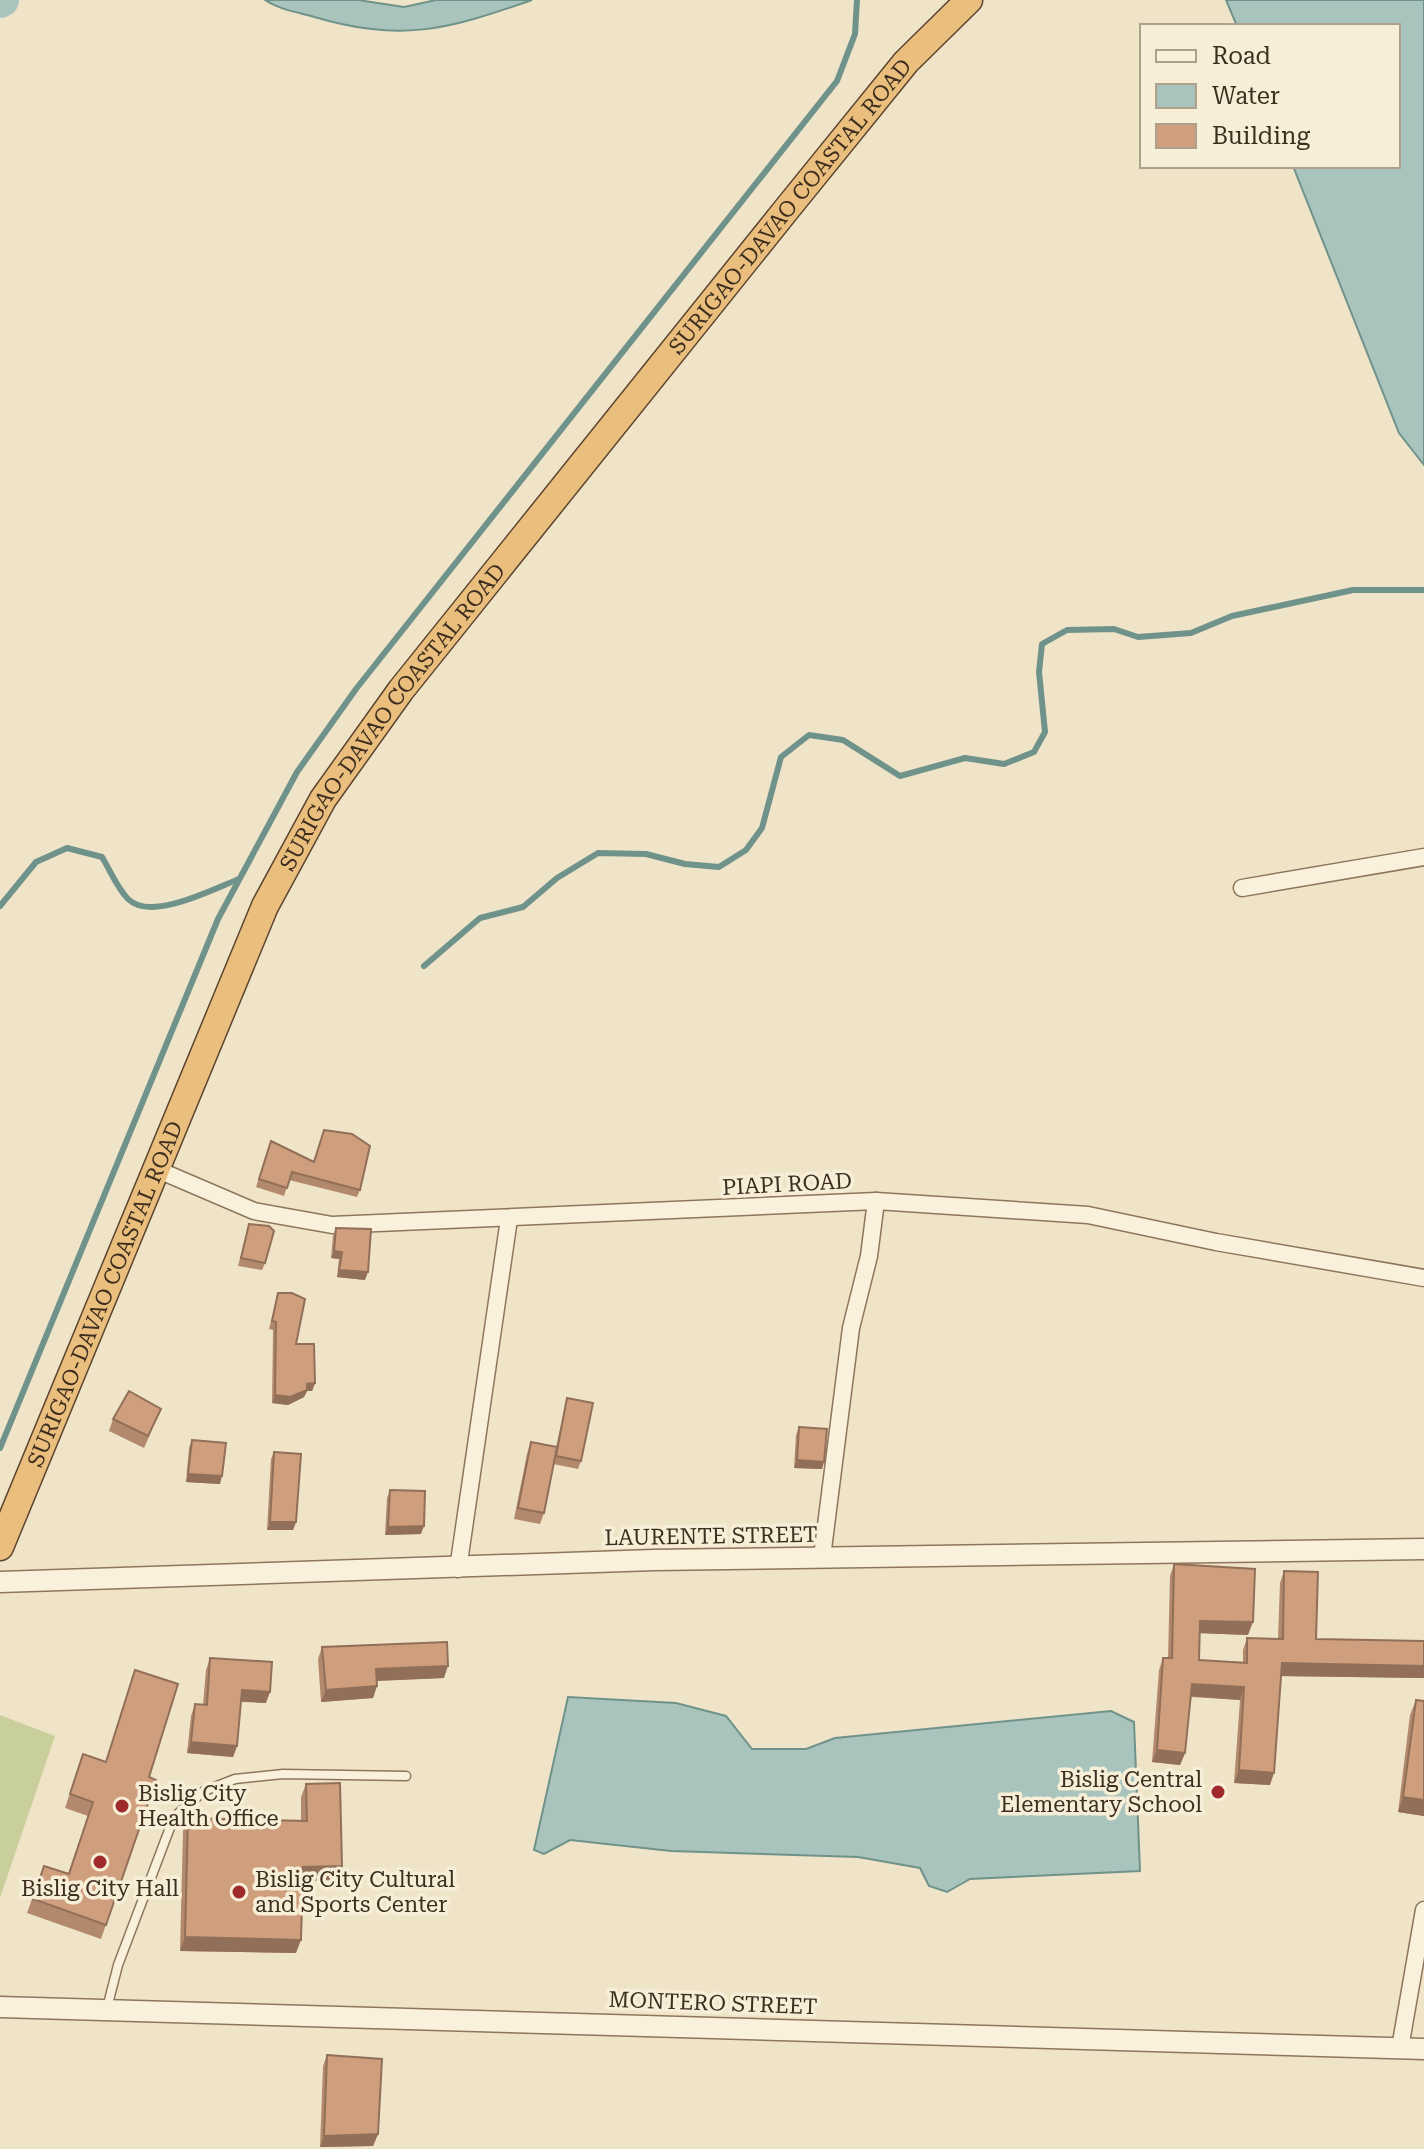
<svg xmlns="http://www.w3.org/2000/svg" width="1424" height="2149" font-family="'Roboto Serif',serif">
	<rect width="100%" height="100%" fill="#f0e4c8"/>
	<polygon fill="#c9cf9b" points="0,1715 55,1736 0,1898"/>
	<g fill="#a9c4bc" stroke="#6f938a" stroke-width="2">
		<path d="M265 0H358L404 7 436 0H532C446 30 401 43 311 16 296 12 278 9 265 0Z"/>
		<polygon points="1226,0 1424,0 1424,465 1399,433 1293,166 1398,166 1398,26 1237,26"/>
		<polygon points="568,1697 676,1703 726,1716 752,1749 806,1749 835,1738 1111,1711 1134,1722 1140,1871 970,1879 947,1892 929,1886 920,1868 858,1857 671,1851 570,1840 544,1854 534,1850"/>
	</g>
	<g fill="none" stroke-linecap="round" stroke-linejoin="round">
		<g stroke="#6f938a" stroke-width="6">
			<path d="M0 906 36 862 67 848 102 857C110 870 117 888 128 899 151 922 213 889 239 879"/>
			<polyline points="424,966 480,918 523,907 557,878 598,853 646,854 685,864 719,867 746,850 762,828 781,757 809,735 843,740 900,776 965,758 1004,764 1034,752 1045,732 1039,672 1042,644 1067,630 1114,629 1138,637 1191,633 1232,616 1353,590 1424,590"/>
			<polyline points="0,1448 218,919 297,772 356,689 837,81 855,34 857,0"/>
		</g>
		<polyline stroke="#a9c4bc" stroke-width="34" points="0,1 2,0"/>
		<g stroke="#8d765c" stroke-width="11">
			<polyline id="service" points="107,2008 118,1965 174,1817 204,1791 235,1779 283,1774 406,1776"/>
		</g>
		<g stroke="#8d765c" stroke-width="19">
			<g id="minor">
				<polyline points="1242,888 1424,857"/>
				<polyline points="156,1169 254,1211 332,1225 876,1201 1088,1215 1216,1242 1424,1278"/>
				<polyline points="822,1557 851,1328 869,1256 876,1201"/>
				<polyline points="458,1569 509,1219"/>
				<polyline points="1400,2048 1424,1910"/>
			</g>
		</g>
		<g stroke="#8d765c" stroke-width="23">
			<g id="tertiary">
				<polyline points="0,1582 654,1560 1424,1549"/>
				<polyline points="0,2007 1424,2049"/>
			</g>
		</g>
		<g stroke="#5b4430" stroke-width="29">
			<g id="trunk">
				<path id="s1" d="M0 1547 265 906 323 799 401 690 786 210 906 62 969 0"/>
			</g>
		</g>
		<use href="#service" stroke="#faf1dc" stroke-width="8"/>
		<use href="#minor" stroke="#faf1dc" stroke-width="16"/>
		<use href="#tertiary" stroke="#faf1dc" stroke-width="20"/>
		<use href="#trunk" stroke="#eabe7c" stroke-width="26"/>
	</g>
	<g fill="#b2896c">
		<polygon points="271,1141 360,1190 357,1197 289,1180 284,1196 256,1187"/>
		<polygon points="249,1224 265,1263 262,1270 238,1266"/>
		<polygon points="336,1228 365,1280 337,1277 339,1259 331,1258 333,1236"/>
		<polygon points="278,1293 296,1344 315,1383 312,1391 307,1391 304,1397 288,1405 272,1403 273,1330 269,1329"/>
		<polygon points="567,1398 581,1461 578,1469 553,1464 544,1513 540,1524 514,1519 527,1454 531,1442 556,1447 565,1406"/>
		<polygon points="161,1409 144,1448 109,1431 113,1419"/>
		<polygon points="799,1427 822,1469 794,1468 796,1435"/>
		<polygon points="192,1440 220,1484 186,1482 189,1448"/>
		<polygon points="274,1452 296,1522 293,1530 267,1530 271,1459"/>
		<polygon points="390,1490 421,1534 385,1535 387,1498"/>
		<polygon points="1174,1564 1248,1635 1200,1633 1199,1660 1243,1662 1243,1650 1247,1638 1278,1638 1280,1583 1284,1571 1316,1639 1424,1641 1424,1678 1281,1676 1270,1785 1234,1783 1240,1700 1191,1697 1185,1753 1180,1765 1152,1762 1159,1670 1163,1658 1168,1658 1170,1576"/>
		<polygon points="322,1647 444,1678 377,1681 377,1686 373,1698 321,1702 318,1659"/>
		<polygon points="210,1658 266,1703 241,1702 237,1746 233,1757 187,1753 191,1716 195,1704 203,1705 206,1670"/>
		<polygon points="135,1670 149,1777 156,1780 101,1939 27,1913 44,1866 68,1874 88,1816 65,1808 83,1754 106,1762"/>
		<polygon points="1416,1700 1424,1816 1398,1812 1410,1715"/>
		<polygon points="306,1784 337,1880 302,1880 296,1953 180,1951 183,1831 188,1818 301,1821 301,1797"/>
		<polygon points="327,2055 378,2134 373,2146 320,2147 323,2066"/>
	</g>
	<g fill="#916f58">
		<polygon points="334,1251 342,1252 339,1259 331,1258"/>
		<polygon points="339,1270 368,1272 365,1280 337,1277"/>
		<polygon points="315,1383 312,1391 307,1391 304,1397 288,1405 272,1403 275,1395 307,1384"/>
		<polygon points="797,1460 824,1462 822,1469 794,1468"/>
		<polygon points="188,1474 222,1476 220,1484 186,1482"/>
		<polygon points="270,1522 296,1522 293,1530 267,1530"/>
		<polygon points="424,1526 421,1534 385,1535 388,1527"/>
		<polygon points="1200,1621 1253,1622 1248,1635 1195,1633"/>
		<polygon points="1282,1663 1424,1666 1424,1678 1278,1676"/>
		<polygon points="448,1666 444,1678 372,1681 376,1669"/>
		<polygon points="1192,1684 1244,1687 1240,1700 1188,1696"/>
		<polygon points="377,1686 373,1698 321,1702 326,1690"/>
		<polygon points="242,1690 270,1692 266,1703 238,1701"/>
		<polygon points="191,1742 237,1746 233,1757 187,1753"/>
		<polygon points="1157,1750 1185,1753 1180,1765 1152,1762"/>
		<polygon points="1239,1770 1274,1773 1270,1785 1234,1783"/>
		<polygon points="1403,1797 1424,1800 1424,1816 1398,1812"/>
		<polygon points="342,1866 337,1880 298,1881 303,1867"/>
		<polygon points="185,1937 301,1940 296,1953 180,1951"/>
		<polygon points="378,2134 373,2146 320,2147 324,2136"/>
	</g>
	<g fill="#cf9f7d" stroke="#916f58" stroke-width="2">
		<polygon points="324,1130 352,1134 370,1146 360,1190 292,1172 287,1188 259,1179 271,1141 314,1162"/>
		<polygon points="249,1224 269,1226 274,1231 265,1263 241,1258"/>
		<polygon points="336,1228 371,1229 368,1272 339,1270 342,1252 334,1251"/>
		<polygon points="278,1293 292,1293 305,1299 296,1344 314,1344 315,1383 307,1384 307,1390 290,1397 275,1395 276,1322 272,1321"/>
		<polygon points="129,1391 161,1409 148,1436 113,1419"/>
		<polygon points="567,1398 593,1403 581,1461 556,1456"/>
		<polygon points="799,1427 827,1429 824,1462 797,1460"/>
		<polygon points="192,1440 226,1443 222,1476 188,1474"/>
		<polygon points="531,1442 557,1447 544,1513 518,1508"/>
		<polygon points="274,1452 301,1454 296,1522 270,1522"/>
		<polygon points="390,1490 425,1491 424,1526 388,1527"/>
		<polygon points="1174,1564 1255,1569 1253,1622 1200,1621 1199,1660 1247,1663 1247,1638 1283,1639 1284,1571 1318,1572 1316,1639 1424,1641 1424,1666 1282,1663 1274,1773 1239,1770 1244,1687 1192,1684 1185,1753 1157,1750 1163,1658 1172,1658"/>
		<polygon points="447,1642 448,1666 376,1669 377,1686 326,1690 322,1647"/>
		<polygon points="210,1658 272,1662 270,1692 242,1690 237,1746 191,1742 195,1704 207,1705"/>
		<polygon points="135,1670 178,1684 149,1777 156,1780 106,1925 33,1899 44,1866 69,1874 93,1802 70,1794 83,1754 106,1762"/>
		<polygon points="1416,1700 1424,1701 1424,1800 1403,1797"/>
		<polygon points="340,1783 342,1866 303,1867 301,1940 185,1937 188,1818 307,1821 306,1784"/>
		<polygon points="327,2055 382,2059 378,2134 324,2136"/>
	</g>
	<g fill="#9e2a2b" stroke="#f7eed8" stroke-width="3">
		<circle cx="1218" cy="1792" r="8"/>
		<circle cx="122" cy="1806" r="8"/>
		<circle cx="100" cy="1862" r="8"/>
		<circle cx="239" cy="1892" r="8"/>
	</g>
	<g text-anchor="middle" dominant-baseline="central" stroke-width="7" stroke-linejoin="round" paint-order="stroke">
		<g font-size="22" fill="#3d2e20" stroke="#f7eed8">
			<text stroke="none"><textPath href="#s1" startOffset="1570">SURIGAO-DAVAO COASTAL ROAD</textPath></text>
			<text stroke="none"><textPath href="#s1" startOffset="922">SURIGAO-DAVAO COASTAL ROAD</textPath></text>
			<text transform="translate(787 1184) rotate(-3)">PIAPI ROAD</text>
			<text stroke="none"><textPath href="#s1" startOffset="274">SURIGAO-DAVAO COASTAL ROAD</textPath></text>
			<text transform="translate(711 1536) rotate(-1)">LAURENTE STREET</text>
			<text transform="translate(713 2003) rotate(2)">MONTERO STREET</text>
		</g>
		<g font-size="22" fill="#3d2e20" stroke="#f7eed8" text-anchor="start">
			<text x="1202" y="1779" text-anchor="end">Bislig Central<tspan x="1202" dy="25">Elementary School</tspan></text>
			<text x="138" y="1793">Bislig City<tspan x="138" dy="25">Health Office</tspan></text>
			<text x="255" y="1879">Bislig City Cultural<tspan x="255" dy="25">and Sports Center</tspan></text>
			<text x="100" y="1888" text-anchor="middle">Bislig City Hall</text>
		</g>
	</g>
	<rect x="1140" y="24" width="260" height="144" fill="#f7eed8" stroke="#ada18e" stroke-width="2"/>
	<rect x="1156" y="50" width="40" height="12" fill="#faf1dc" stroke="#ada18e" stroke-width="2"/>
	<text x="1212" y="64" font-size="24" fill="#3d2e20">Road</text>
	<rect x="1156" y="84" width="40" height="24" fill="#a9c4bc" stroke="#ada18e" stroke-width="2"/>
	<text x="1212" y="104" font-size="24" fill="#3d2e20">Water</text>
	<rect x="1156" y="124" width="40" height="24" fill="#cf9f7d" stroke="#ada18e" stroke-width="2"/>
	<text x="1212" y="144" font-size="24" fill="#3d2e20">Building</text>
</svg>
